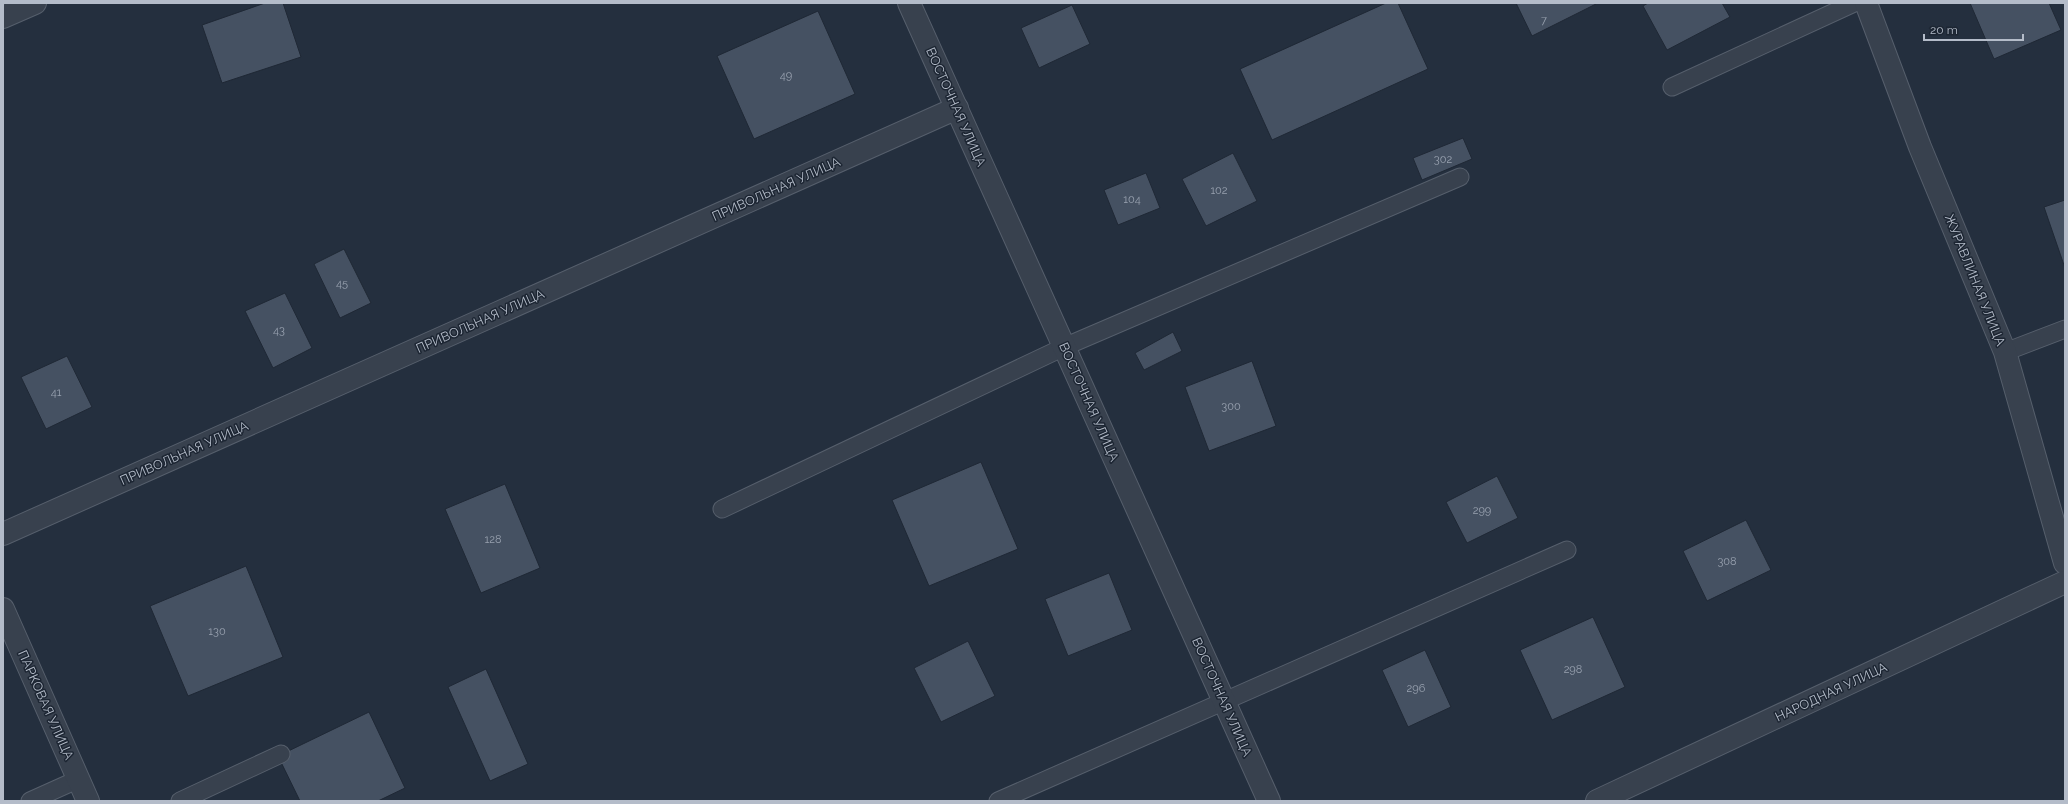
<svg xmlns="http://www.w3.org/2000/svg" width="2068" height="804" font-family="Raleway,sans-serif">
	<rect width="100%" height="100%" fill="#242f3e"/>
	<g fill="#455162" stroke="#1f2835">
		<polygon points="265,3 283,3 301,57 222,83 202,25"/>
		<polygon points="1386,3 1398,3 1428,69 1272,140 1240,69"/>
		<polygon points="1516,3 1595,3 1596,4 1532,36"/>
		<polygon points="1648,3 1722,3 1730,17 1667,50 1643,6"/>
		<polygon points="1970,3 2049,3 2061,30 1994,59"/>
		<polygon points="1072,5 1090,44 1039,68 1021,28"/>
		<polygon points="818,11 855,94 754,139 717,56"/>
		<polygon points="1463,138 1472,159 1422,180 1413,158"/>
		<polygon points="1233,153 1257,201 1206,226 1182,179"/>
		<polygon points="1146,173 1160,208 1118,225 1104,190"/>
		<polygon points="2065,200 2065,268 2044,207"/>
		<polygon points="344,249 371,303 340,318 314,264"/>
		<polygon points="285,293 312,348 273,368 245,311"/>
		<polygon points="1173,332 1182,351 1144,370 1135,353"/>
		<polygon points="67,356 92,407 46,429 21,377"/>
		<polygon points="1252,361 1276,426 1209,451 1185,387"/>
		<polygon points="981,462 1018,549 929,586 892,500"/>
		<polygon points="1497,476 1518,518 1467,543 1446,502"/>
		<polygon points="505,484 540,568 481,593 445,509"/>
		<polygon points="1746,520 1771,570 1707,601 1683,551"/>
		<polygon points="246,566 283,657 188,696 150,606"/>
		<polygon points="1109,573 1132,630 1068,656 1045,599"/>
		<polygon points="1593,617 1625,687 1552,720 1520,650"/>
		<polygon points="968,641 995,696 941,722 914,668"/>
		<polygon points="1425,650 1451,707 1408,727 1382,670"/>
		<polygon points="486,669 528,764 490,781 448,687"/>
		<polygon points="369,712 405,788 378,801 300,801 278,756"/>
	</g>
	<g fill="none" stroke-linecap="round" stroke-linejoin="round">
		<g stroke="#565f6c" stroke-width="19">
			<g id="lane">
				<polyline points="1672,87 1854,3"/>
				<polyline points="2005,352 2065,329"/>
				<polyline points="722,509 1064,347 1460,177"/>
				<polyline points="30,801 79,779"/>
				<polyline points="180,801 281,754"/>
				<polyline points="998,801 1567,550"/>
			</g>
		</g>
		<g stroke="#565f6c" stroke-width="24">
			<g id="street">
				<polyline points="909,3 1269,801"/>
				<polyline points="1866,3 1920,147 2005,352 2065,563"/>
				<polyline points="3,17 35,3"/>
				<polyline points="3,534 957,108"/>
				<polyline points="3,609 88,801"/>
				<polyline points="1597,801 2065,582"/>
			</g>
		</g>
		<use href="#lane" stroke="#38414e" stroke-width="17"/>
		<use href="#street" stroke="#38414e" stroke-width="22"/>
	</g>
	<g text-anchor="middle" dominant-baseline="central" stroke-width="3" stroke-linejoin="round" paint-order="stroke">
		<g font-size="11" fill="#98a1af">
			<text x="1544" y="20">7</text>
			<text x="786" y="75">49</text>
			<text x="1443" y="159">302</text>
			<text x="1219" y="190">102</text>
			<text x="1132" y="199">104</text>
			<text x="342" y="283">45</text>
			<text x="279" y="330">43</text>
			<text x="56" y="392">41</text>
			<text x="1231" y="406">300</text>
			<text x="1482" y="510">299</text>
			<text x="493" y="539">128</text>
			<text x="1727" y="561">308</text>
			<text x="217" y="631">130</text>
			<text x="1573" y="669">298</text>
			<text x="1416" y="688">296</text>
		</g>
		<g font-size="13" fill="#b4bcc9" stroke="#1d2633">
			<text transform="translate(956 107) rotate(66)">ВОСТОЧНАЯ УЛИЦА</text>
			<text transform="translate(776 189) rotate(-24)">ПРИВОЛЬНАЯ УЛИЦА</text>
			<text transform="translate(1975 280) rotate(68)">ЖУРАВЛИНАЯ УЛИЦА</text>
			<text transform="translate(480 321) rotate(-24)">ПРИВОЛЬНАЯ УЛИЦА</text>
			<text transform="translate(1089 402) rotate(66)">ВОСТОЧНАЯ УЛИЦА</text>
			<text transform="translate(184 453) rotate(-24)">ПРИВОЛЬНАЯ УЛИЦА</text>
			<text transform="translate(1831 692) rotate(-25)">НАРОДНАЯ УЛИЦА</text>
			<text transform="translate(1222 697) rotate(66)">ВОСТОЧНАЯ УЛИЦА</text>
			<text transform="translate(46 705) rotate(66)">ПАРКОВАЯ УЛИЦА</text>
		</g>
	</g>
	<rect width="2068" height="804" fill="none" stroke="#b4bcc9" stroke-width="8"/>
	<path d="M1924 34v6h99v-6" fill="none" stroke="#b4bcc9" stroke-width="2"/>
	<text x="1930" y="34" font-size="12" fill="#b4bcc9" stroke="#1d2633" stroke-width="3" paint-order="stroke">20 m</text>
</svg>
